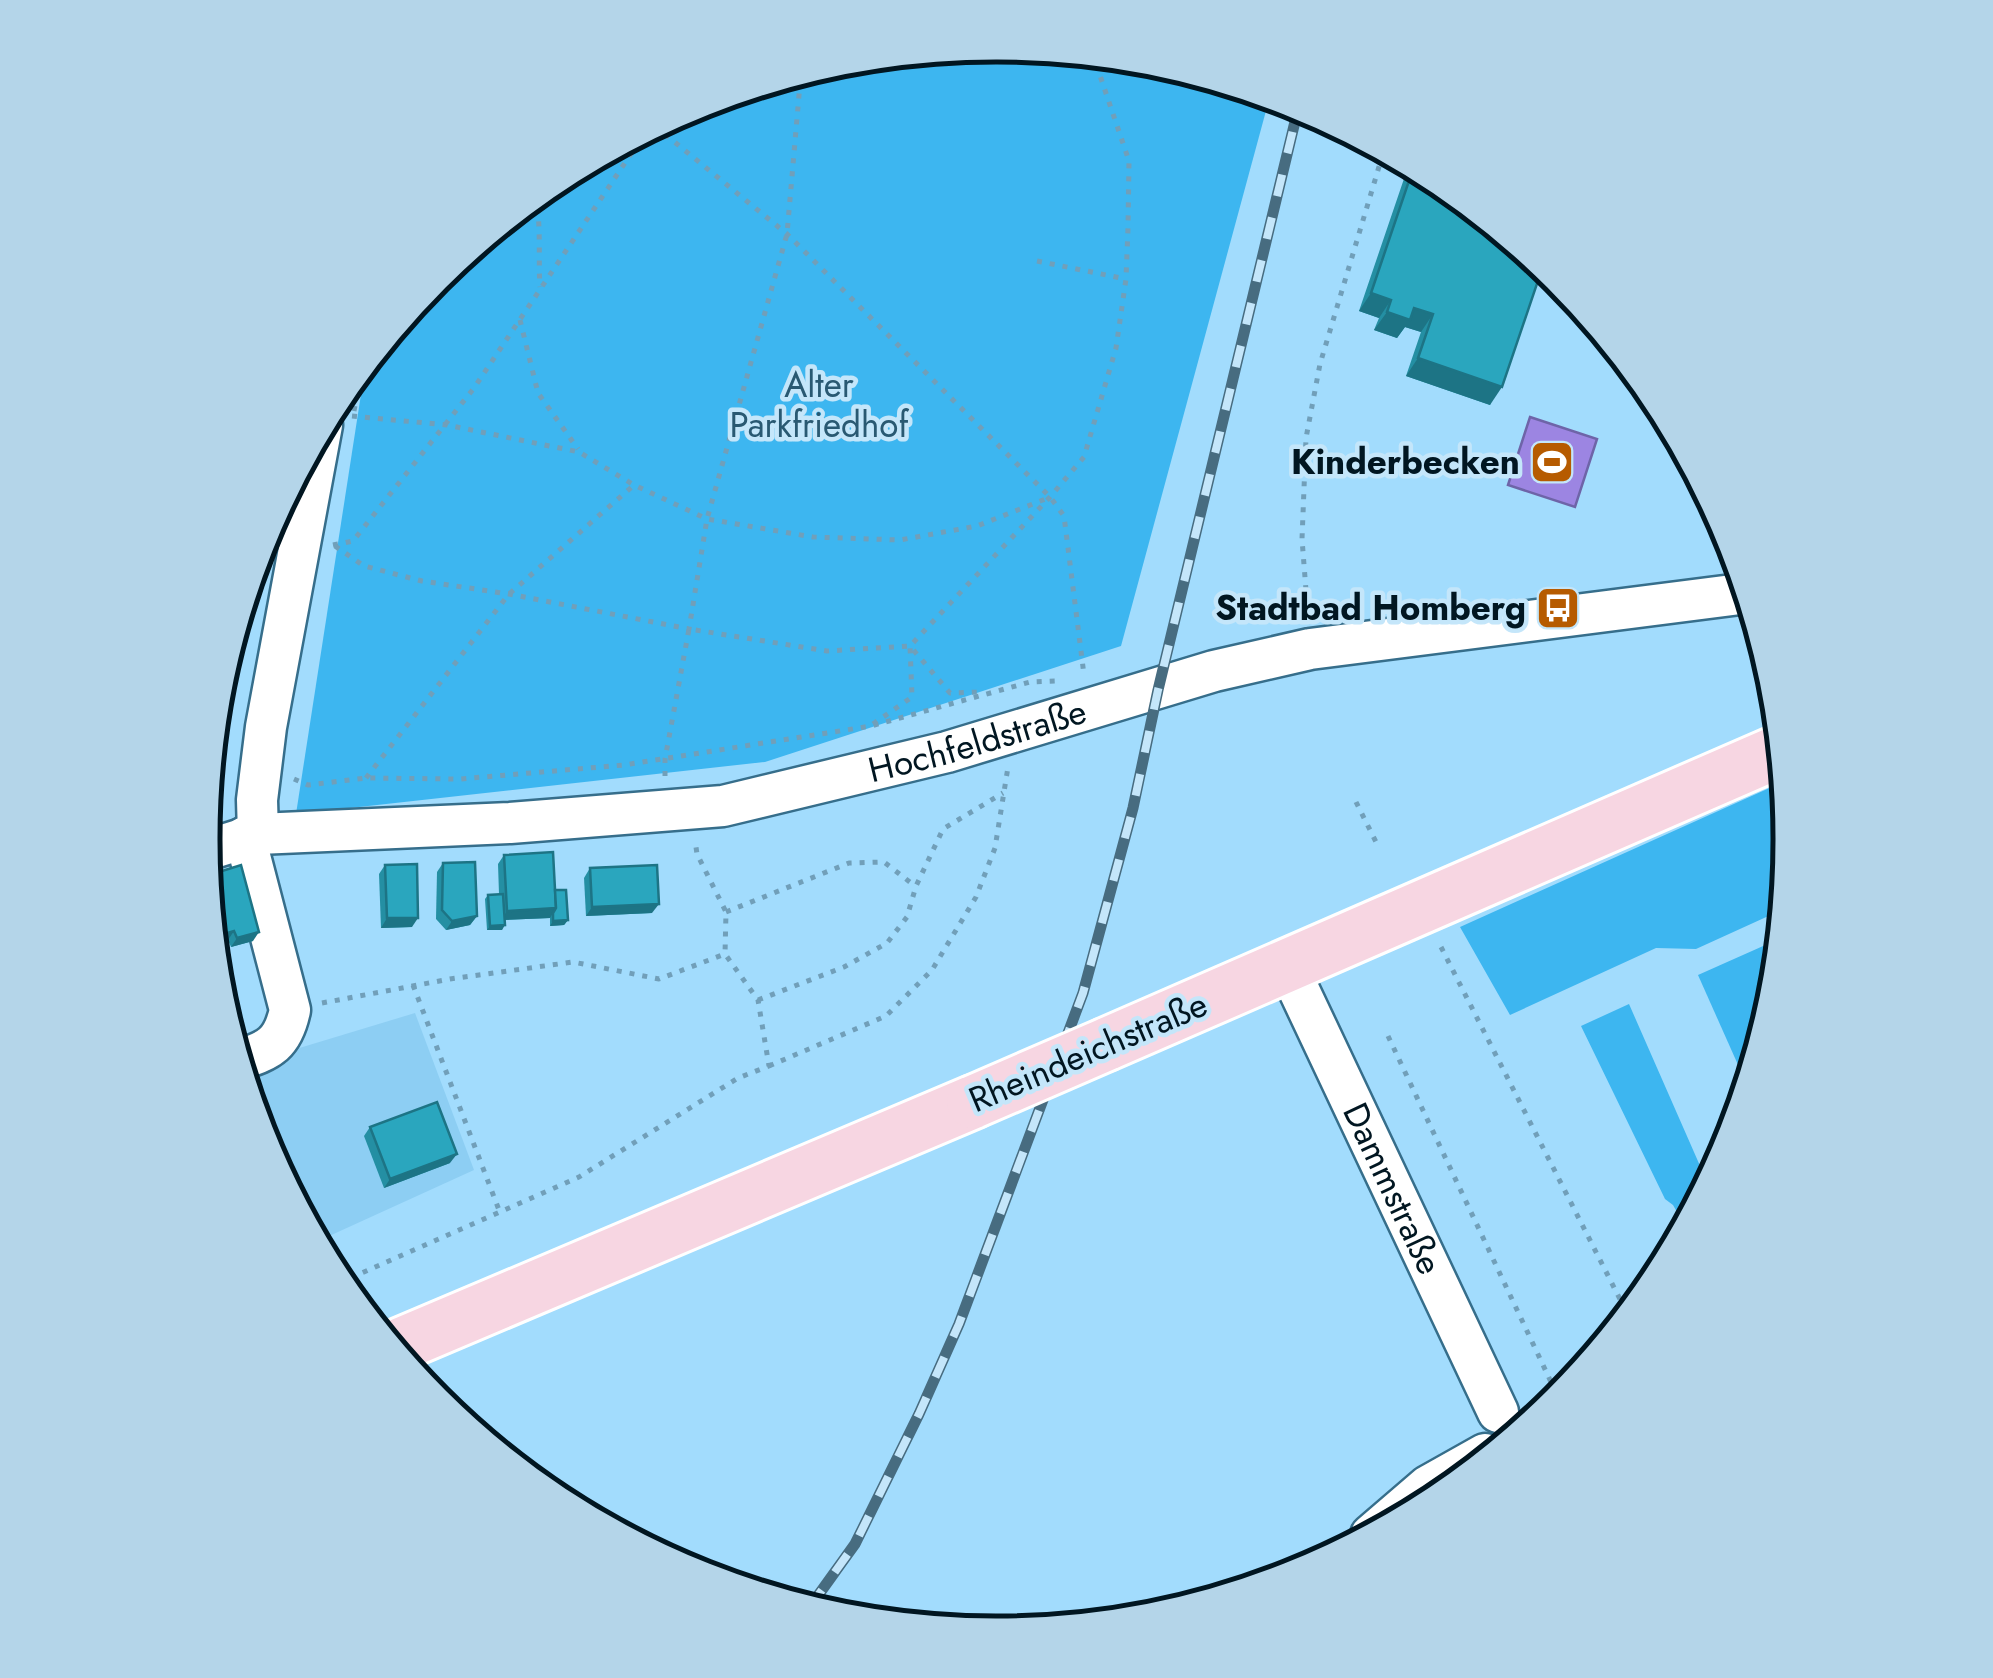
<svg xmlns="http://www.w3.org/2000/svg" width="1993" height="1678" font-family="Jost,sans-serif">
	<rect width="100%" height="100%" fill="#a2dcfd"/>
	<polygon fill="#8dcef3" points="415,1013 474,1170 316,1242 263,1142 240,1066"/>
	<g fill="#3db6f0">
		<polygon points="997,45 1152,60 1270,96 1121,646 765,762 296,814 366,362 435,277 556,179 693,105 842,60"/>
		<polygon points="1785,781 1790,840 1784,909 1696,949 1656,948 1510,1015 1460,927"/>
		<polygon points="1781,938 1775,994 1747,1085 1698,975"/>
		<polygon points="1629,1004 1708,1184 1685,1226 1673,1205 1665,1199 1581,1026"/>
	</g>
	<polygon fill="#9c85e2" stroke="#6e64a8" stroke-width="2.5" points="1530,417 1597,439 1575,507 1508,485"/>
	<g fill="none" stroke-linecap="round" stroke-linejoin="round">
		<g stroke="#366e8b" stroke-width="45">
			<g id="minor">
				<polyline points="258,834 257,800 266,727 322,425"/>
				<path id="s1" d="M204 851 258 834 510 823 723 806 947 752 1214 671 1310 649 1748 593"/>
				<path id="s2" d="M1288 967 1498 1412"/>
				<path d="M238 1060C270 1051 283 1043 290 1010L245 837"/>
				<polyline points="1371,1535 1428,1486 1485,1454"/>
			</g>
		</g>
		<g stroke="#fff" stroke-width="58">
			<g id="major">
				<polyline points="1107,1044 1782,750"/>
				<polyline points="392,1348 973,1102"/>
			</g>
		</g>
		<g stroke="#719fb9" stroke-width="5" stroke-dasharray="5 8" stroke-linecap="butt">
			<polyline points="655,126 787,234 1050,497 1064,516 1084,675"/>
			<path d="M534 196C542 212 538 265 540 287"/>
			<polyline points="1037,261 1126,279"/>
			<polyline points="520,320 538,393 578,449"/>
			<polyline points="354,411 363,365"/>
			<polyline points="352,416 447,425 579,452 634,485 707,519 813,537 900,540 977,526 1048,498"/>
			<polyline points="333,545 353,541 474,388 647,130"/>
			<polyline points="335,546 364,566 422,581 509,594 689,629 707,519 787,234 801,72"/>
			<polyline points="1308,616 1302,539 1306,438 1320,364 1384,150"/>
			<polyline points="873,724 912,697 910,646 950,693 984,692"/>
			<polyline points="665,776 665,759 689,629 827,651 910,646 1050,497 1084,457 1116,348 1126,279 1128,228 1129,161 1093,55"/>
			<polyline points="366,778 509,594 634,485"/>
			<polyline points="294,779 308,785 366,778 460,779 624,765 871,726 1030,682 1057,681"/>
			<polyline points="1356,802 1378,846"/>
			<polyline points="726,912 849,863 884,862 915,886"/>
			<polyline points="1441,947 1628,1315"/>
			<polyline points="413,985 499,1210"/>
			<polyline points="758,1000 844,967 887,943 907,917 916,886 943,829 1003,793"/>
			<polyline points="322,1003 450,979 573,962 659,979 725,954"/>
			<polyline points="1388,1036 1559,1399"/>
			<polyline points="769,1066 886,1016 932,970 976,897 995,848 1008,767"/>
			<polyline points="339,1283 579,1177 738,1078 769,1066 758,1000 725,954 726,912 697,854 695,840"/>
		</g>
		<use href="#minor" stroke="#fff" stroke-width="40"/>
		<use href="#major" stroke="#f7d6e2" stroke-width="52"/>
		<g stroke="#476c80" stroke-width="11">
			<polyline id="rail" points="809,1608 855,1544 919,1414 959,1324 1083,993 1133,808 1158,690 1299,105"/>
		</g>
		<use href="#rail" stroke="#c4e6fa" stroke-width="8" stroke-dasharray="22" stroke-linecap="butt"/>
		<g stroke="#fff" stroke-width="58" stroke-linecap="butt">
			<polyline id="major-bridge" points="973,1102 1107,1044"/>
		</g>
		<use href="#major-bridge" stroke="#f7d6e2" stroke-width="52"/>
	</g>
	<g fill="#248fa3">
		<polygon points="1409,164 1438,179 1554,283 1539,278 1490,405 1406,376 1421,332 1405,327 1397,338 1374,330 1379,318 1359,311"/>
		<polygon points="504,855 555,890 568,920 564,925 550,926 550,918 504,920 502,930 487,930 485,899 488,895 499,894 498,864"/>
		<polygon points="443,863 477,916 470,925 446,930 436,919 437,872"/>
		<polygon points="385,865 412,927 381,928 379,874"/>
		<polygon points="590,868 652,913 586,916 584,878"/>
		<polygon points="206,876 253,941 231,947 228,940 213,944"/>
		<polygon points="370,1127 450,1163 384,1188 364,1136"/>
	</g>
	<g fill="#1d7485">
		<polygon points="1542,264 1558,277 1554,283 1534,276"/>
		<polygon points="1371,293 1391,300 1379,318 1359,311"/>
		<polygon points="1414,308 1433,314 1421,332 1405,327 1397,338 1374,330 1387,312"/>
		<polygon points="1418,358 1502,387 1490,405 1406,376"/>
		<polygon points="222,788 213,801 206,803 207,791"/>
		<polygon points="659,904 652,913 586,916 592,907"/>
		<polygon points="556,908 550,918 501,920 507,911"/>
		<polygon points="477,916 470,925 446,930 452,921"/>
		<polygon points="387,918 418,918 412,927 381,928"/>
		<polygon points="568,920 564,925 550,926 553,921"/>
		<polygon points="505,925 502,930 487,930 490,926"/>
		<polygon points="234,931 228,940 213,944 217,936"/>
		<polygon points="259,932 253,941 231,947 237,938"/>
		<polygon points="457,1154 450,1163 384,1188 390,1179"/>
	</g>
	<g fill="#2aa6be" stroke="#1d7485" stroke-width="2.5">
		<polygon points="1414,166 1438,179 1543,266 1502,387 1418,358 1433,314 1414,308 1410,320 1387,312 1391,300 1371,293"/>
		<polygon points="211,748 222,788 207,791"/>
		<polygon points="553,852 556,908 507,911 504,855"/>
		<polygon points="475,862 477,916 452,921 442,910 443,863"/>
		<polygon points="417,864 418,918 387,918 385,865"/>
		<polygon points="241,865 259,932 237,938 234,931 217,936 214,926 211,927 206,876"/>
		<polygon points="657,865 659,904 592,907 590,868"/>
		<polygon points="555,890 566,890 568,920 553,921 553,913 556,908"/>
		<polygon points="503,894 505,925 490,926 488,895"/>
		<polygon points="437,1102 457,1154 390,1179 370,1127"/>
	</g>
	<defs>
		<g id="stadium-square" transform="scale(2.25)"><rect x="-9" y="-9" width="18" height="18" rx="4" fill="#b65b00" stroke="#c4e6fa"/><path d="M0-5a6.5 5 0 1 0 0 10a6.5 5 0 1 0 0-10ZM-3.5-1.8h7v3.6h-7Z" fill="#fff"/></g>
		<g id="bus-square" transform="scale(2.25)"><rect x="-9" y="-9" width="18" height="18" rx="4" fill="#b65b00" stroke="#c4e6fa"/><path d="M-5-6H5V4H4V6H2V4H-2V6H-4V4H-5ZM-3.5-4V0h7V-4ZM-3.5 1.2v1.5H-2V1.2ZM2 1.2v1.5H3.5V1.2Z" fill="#fff"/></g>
	</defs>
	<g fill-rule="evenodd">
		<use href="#stadium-square" x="1552" y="462"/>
		<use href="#bus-square" x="1558" y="608"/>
	</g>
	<g text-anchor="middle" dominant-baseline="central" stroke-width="9" stroke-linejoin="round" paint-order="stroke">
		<g font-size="35" fill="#295972" stroke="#c4e6fa">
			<text x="819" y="385">Alter<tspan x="819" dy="40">Parkfriedhof</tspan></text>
		</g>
		<g font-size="35" font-weight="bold" fill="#011621" stroke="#c4e6fa" text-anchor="end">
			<text x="1520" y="462">Kinderbecken</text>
			<text x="1526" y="608">Stadtbad Homberg</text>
		</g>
		<g font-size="35" fill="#011621" stroke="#c4e6fa">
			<text stroke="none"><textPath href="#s1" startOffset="785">Hochfeldstraße</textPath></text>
			<text transform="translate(1088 1052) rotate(-23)">Rheindeichstraße</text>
			<text stroke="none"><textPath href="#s2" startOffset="245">Dammstraße</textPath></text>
		</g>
	</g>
	<path d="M0 0H1993V1678H0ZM996 62H997A776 776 0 0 1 1773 838V840A776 776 0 0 1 997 1616H996A776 776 0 0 1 220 840V838A776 776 0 0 1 996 62Z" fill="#b4d5e9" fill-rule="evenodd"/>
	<path fill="none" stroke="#011621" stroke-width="5" d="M996 62H997A776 776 0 0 1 1773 838V840A776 776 0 0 1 997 1616H996A776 776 0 0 1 220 840V838A776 776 0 0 1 996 62Z"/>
</svg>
